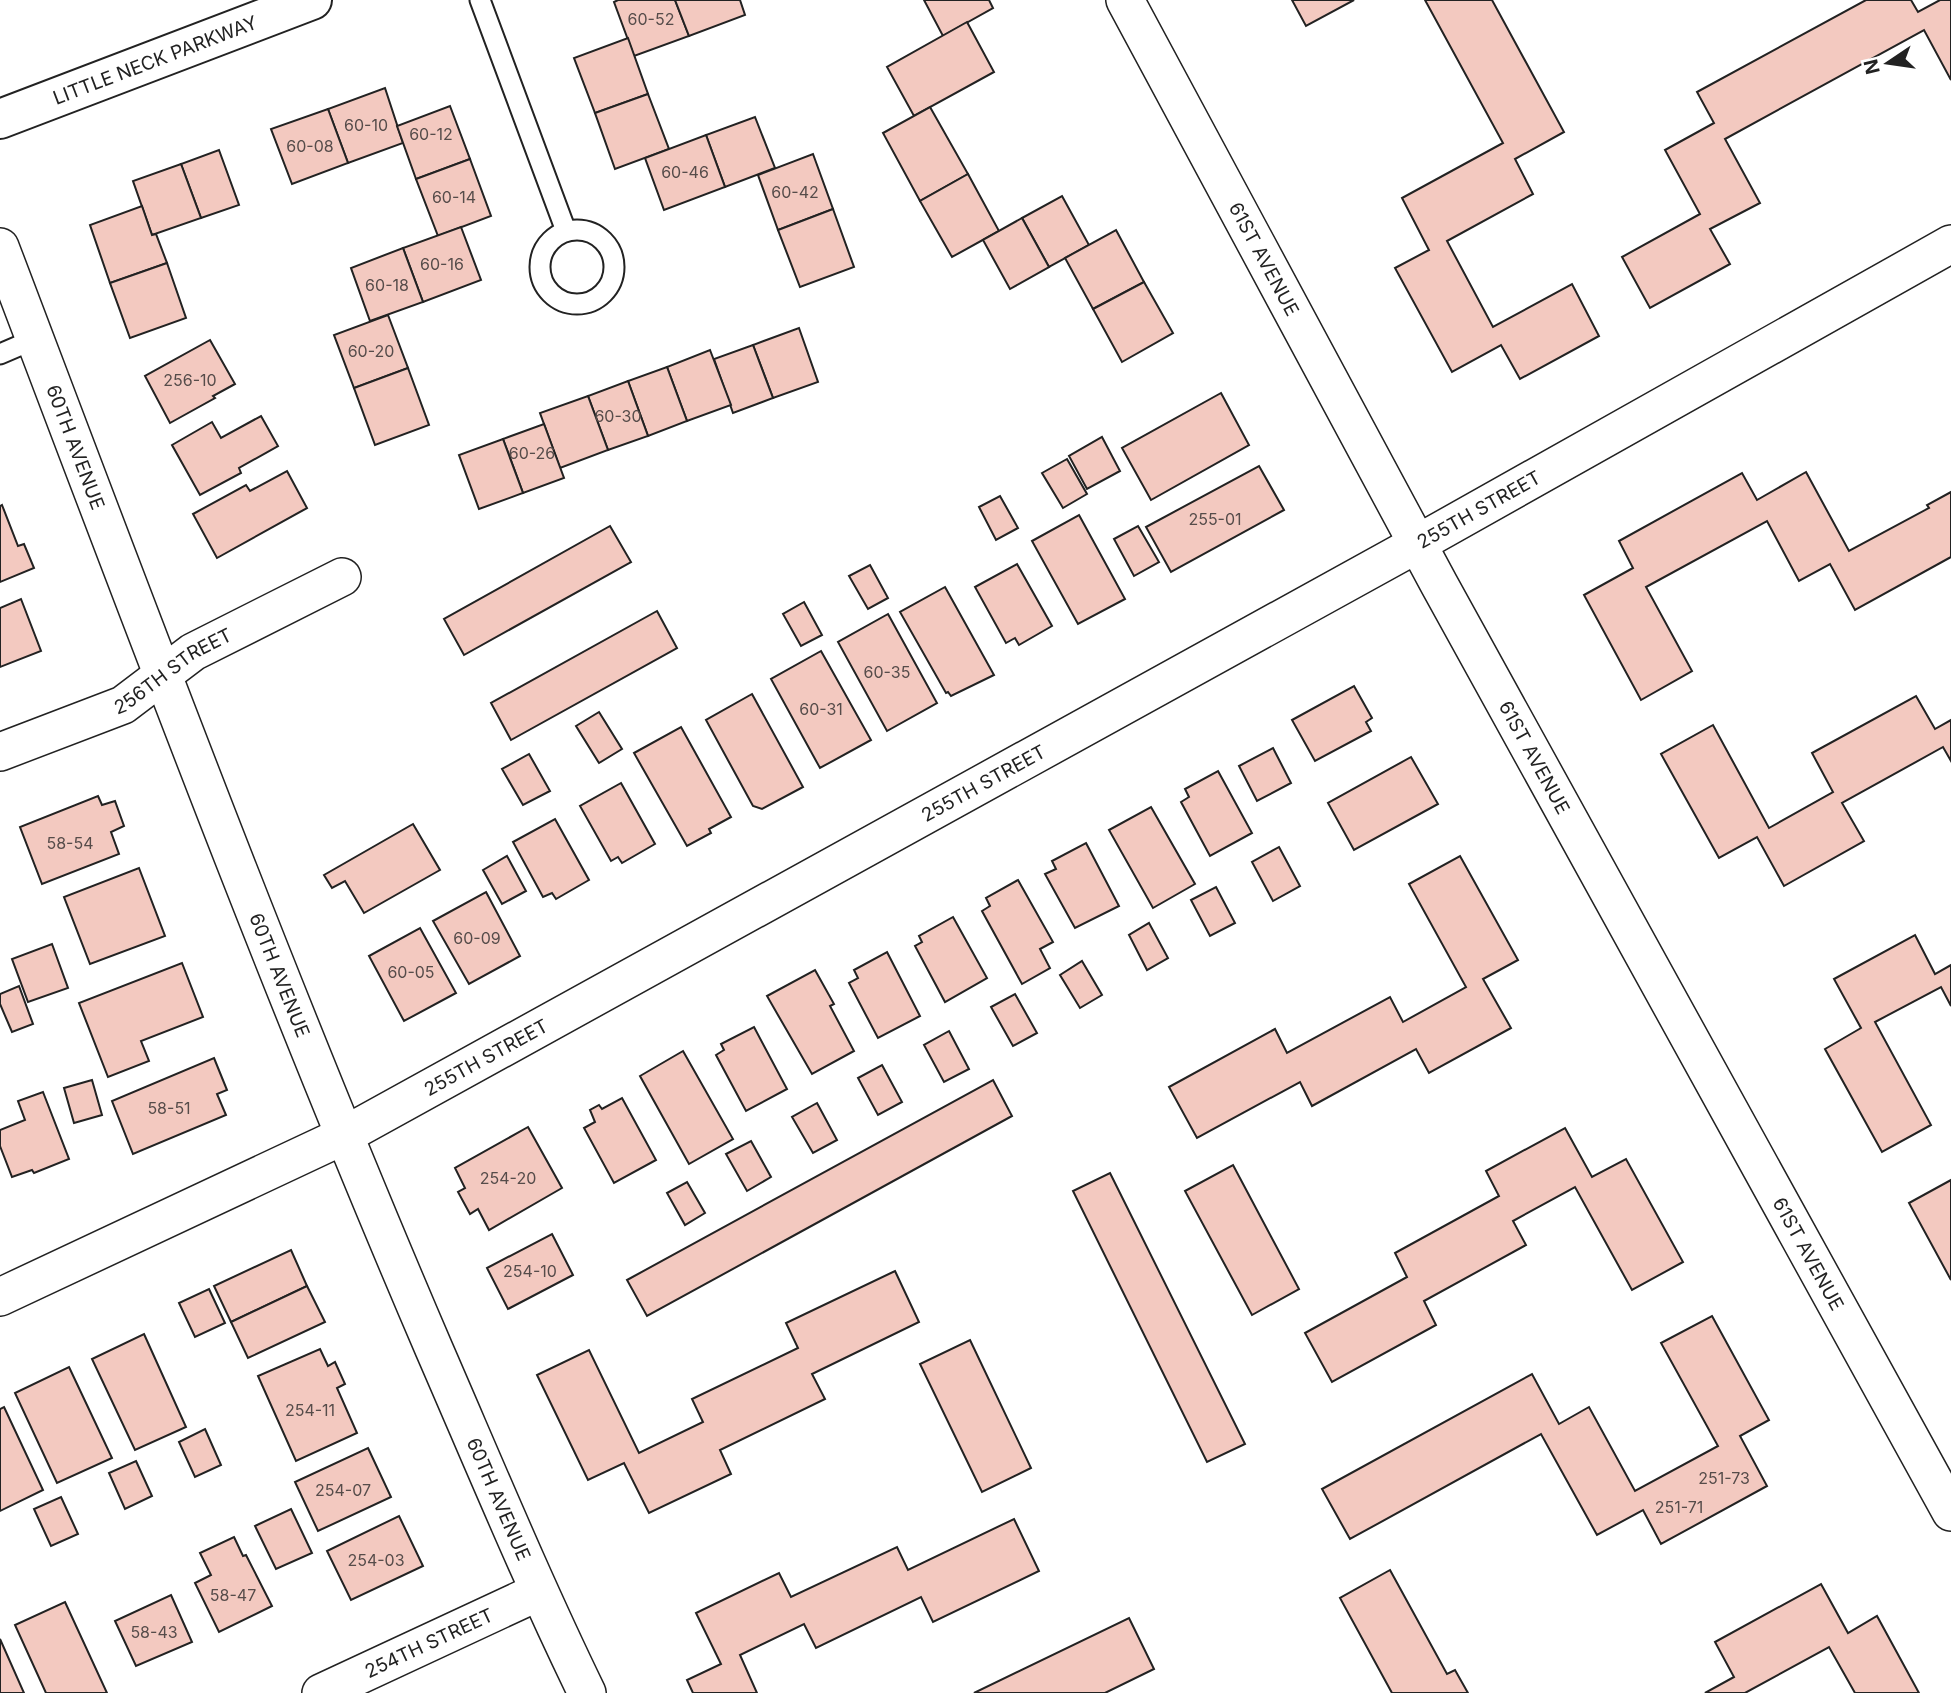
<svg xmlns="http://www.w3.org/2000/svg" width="1951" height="1693" font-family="Inter,sans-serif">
	<rect width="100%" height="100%" fill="#fff"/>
	<g fill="#f3c9c0" stroke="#222" stroke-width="2">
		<polygon points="618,0 675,0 689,36 634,56 614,2"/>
		<polygon points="675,0 740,0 745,15 689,36"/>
		<polygon points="924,0 989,0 993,8 943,36"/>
		<polygon points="1292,0 1354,0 1306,26"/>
		<polygon points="1425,0 1492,0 1564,132 1515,159 1533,194 1447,241 1493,327 1572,284 1599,336 1520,379 1501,345 1452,372 1395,268 1429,250 1402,198 1503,143"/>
		<polygon points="1866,0 1911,0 1918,12 1940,0 1951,0 1951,80 1924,30 1725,139 1760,203 1710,229 1730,264 1650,308 1622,257 1700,214 1665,150 1714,123 1697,92"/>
		<polygon points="967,22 994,72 914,116 887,67"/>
		<polygon points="628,38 648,94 595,113 574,58"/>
		<polygon points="385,88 403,143 348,163 328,109"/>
		<polygon points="648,94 669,149 615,169 595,113"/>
		<polygon points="450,106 470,159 416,179 397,126"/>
		<polygon points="930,107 968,174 920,201 883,133"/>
		<polygon points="328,109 348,163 292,184 271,129"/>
		<polygon points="755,117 775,168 725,187 706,135"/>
		<polygon points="706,135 725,187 664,210 645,158"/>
		<polygon points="219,150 239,205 201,218 181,164"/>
		<polygon points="813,154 833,209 778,230 758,175"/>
		<polygon points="470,159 491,216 438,236 416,179"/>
		<polygon points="181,164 201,218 152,235 133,181"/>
		<polygon points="968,174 999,231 952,257 920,201"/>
		<polygon points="1062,196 1089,245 1049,267 1022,218"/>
		<polygon points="142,206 152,235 156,234 167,263 110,283 90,225"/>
		<polygon points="833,209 854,267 800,287 778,230"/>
		<polygon points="1022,218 1049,267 1010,289 983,240"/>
		<polygon points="461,227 481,280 423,302 403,248"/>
		<polygon points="1116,230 1144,282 1093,309 1065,258"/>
		<polygon points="403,248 423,302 370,321 351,268"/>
		<polygon points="167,263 186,318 130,338 110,283"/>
		<polygon points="1144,282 1173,333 1122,362 1093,309"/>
		<polygon points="388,315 408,368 354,388 334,335"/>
		<polygon points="799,328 818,382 773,398 753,345"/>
		<polygon points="210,340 235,384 213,396 215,398 170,423 145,376"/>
		<polygon points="753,345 773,398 733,413 714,359"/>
		<polygon points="710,350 731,405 687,421 667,367"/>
		<polygon points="667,367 687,421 648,436 628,381"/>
		<polygon points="408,368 429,425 375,445 354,388"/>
		<polygon points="628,381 648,436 608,450 588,396"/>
		<polygon points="1221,393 1249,445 1151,500 1122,448"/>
		<polygon points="588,396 608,450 560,468 540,413"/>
		<polygon points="261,416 278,446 239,468 241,473 200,495 172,445 212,422 221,438"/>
		<polygon points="544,424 564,478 523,493 503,439"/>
		<polygon points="1102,437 1120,471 1087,489 1069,456"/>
		<polygon points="503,439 523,493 479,509 459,455"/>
		<polygon points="1067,459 1087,494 1063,508 1042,473"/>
		<polygon points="1259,466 1284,510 1171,572 1146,527"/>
		<polygon points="287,471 307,508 217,558 193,514 246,485 250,491"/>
		<polygon points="1806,472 1849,551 1929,508 1927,505 1951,492 1951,557 1855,610 1830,564 1799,581 1767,521 1646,587 1692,671 1641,700 1584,595 1633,568 1619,541 1742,473 1757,500"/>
		<polygon points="1000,496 1018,528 996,540 979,507"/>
		<polygon points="2,505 18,546 24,544 34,568 0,582 0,506"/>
		<polygon points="1079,515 1125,599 1078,624 1032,541"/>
		<polygon points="610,526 631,562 464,655 444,619"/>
		<polygon points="1138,526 1159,562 1134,576 1114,539"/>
		<polygon points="1017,564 1052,626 1019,645 1015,638 1006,643 975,587"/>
		<polygon points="870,565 888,598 868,609 849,576"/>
		<polygon points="945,587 994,675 951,696 948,692 946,693 900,612"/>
		<polygon points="21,599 41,651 0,667 0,608"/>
		<polygon points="804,602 822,635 801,646 783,614"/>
		<polygon points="657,611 677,648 511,740 491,703"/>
		<polygon points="888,614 937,703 887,731 838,642"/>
		<polygon points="821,651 871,740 820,768 771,679"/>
		<polygon points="1354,686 1372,718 1366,722 1371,731 1315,761 1292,720"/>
		<polygon points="752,694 803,787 762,809 753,806 706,720"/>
		<polygon points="1916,696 1935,729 1951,720 1951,761 1943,747 1842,803 1864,841 1784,886 1757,837 1719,858 1661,754 1713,725 1769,828 1833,792 1812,753"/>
		<polygon points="599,712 622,749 599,763 576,726"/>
		<polygon points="681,727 731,817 709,829 711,833 687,846 634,753"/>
		<polygon points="1273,748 1291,783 1257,801 1239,766"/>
		<polygon points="529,754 550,791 523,805 502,769"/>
		<polygon points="1411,757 1438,804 1354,850 1328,803"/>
		<polygon points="1218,771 1252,833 1210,856 1181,802 1189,797 1185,789"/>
		<polygon points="621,783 655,844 622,863 618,857 611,861 580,806"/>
		<polygon points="98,796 102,805 115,801 124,826 111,832 119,854 42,884 20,827"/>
		<polygon points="1151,807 1195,884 1153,908 1109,830"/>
		<polygon points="555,819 589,880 556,899 552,893 543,897 513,842"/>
		<polygon points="413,824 440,870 364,913 345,881 332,888 324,875"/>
		<polygon points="1086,843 1119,906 1075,928 1045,874 1056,869 1052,861"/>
		<polygon points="1279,847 1300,886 1273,901 1252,862"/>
		<polygon points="507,856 526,891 502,904 483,870"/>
		<polygon points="1460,856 1518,960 1483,979 1511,1028 1429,1073 1416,1049 1312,1106 1300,1082 1197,1138 1169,1087 1275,1029 1287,1053 1390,997 1403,1022 1466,987 1409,884"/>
		<polygon points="139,868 165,936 90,964 64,897"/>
		<polygon points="1018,880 1053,942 1040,949 1050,968 1022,984 982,911 990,906 986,898"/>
		<polygon points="1216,887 1235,923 1210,936 1191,900"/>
		<polygon points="486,892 520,956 469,984 433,921"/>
		<polygon points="953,917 987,978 945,1002 915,946 922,942 919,936"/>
		<polygon points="1149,923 1168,958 1147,970 1129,935"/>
		<polygon points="420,928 456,993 404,1021 369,956"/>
		<polygon points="1915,935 1935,974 1951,965 1951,1006 1941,987 1875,1022 1931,1125 1882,1152 1825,1049 1861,1028 1834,979"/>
		<polygon points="52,944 68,988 28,1002 12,959"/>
		<polygon points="887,952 920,1016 878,1038 849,983 858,978 854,970"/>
		<polygon points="1082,961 1102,995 1080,1008 1060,975"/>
		<polygon points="182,963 203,1017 141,1041 149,1061 108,1077 79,1003"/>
		<polygon points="815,970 834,1004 830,1006 854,1051 812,1074 767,996"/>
		<polygon points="19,986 33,1024 12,1032 0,1004 0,994"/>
		<polygon points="1015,994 1037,1033 1013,1046 991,1007"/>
		<polygon points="754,1027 787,1089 746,1111 716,1055 724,1050 721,1044"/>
		<polygon points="949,1031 969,1069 944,1082 924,1045"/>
		<polygon points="683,1051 733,1139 689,1164 640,1076"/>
		<polygon points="214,1058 227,1090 217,1094 226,1115 133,1154 112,1101"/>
		<polygon points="882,1065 902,1102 878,1115 858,1078"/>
		<polygon points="92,1080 102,1115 74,1123 64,1088"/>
		<polygon points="993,1080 1012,1116 647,1316 627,1280"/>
		<polygon points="43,1092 69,1159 34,1173 32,1170 12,1177 0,1146 0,1130 25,1120 18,1101"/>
		<polygon points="622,1098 656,1160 614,1183 584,1128 595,1122 590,1110 599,1105 602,1109"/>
		<polygon points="817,1103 837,1140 813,1153 792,1117"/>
		<polygon points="528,1127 562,1188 489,1230 478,1209 470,1214 458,1192 465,1188 455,1168"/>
		<polygon points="1565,1128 1592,1177 1626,1159 1683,1262 1632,1290 1575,1187 1513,1221 1526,1245 1424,1301 1436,1325 1332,1382 1305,1333 1407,1277 1395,1253 1499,1196 1486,1171"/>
		<polygon points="751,1141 771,1177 747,1191 726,1154"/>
		<polygon points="1233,1165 1299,1289 1252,1315 1185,1191"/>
		<polygon points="1110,1173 1245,1444 1207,1462 1073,1191"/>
		<polygon points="1951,1180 1951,1280 1909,1203"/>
		<polygon points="687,1182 705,1213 685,1225 667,1193"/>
		<polygon points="552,1234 573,1275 508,1309 487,1268"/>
		<polygon points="291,1250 307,1286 231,1322 214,1286"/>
		<polygon points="895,1271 919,1322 812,1374 825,1399 720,1450 731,1474 649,1513 624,1463 588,1480 537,1375 589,1350 639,1453 703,1422 692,1399 798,1348 786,1323"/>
		<polygon points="307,1286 325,1322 248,1358 231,1322"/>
		<polygon points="209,1289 225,1323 195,1337 179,1303"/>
		<polygon points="1712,1316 1769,1420 1740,1436 1767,1486 1661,1544 1643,1510 1597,1535 1541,1434 1350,1539 1322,1489 1532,1374 1559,1424 1589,1407 1635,1491 1718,1446 1661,1343"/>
		<polygon points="144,1334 186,1427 135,1450 92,1359"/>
		<polygon points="970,1340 1031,1468 982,1492 920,1364"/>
		<polygon points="320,1349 328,1366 335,1362 345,1384 337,1388 357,1433 296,1461 258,1376"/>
		<polygon points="69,1367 112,1458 57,1483 15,1393"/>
		<polygon points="4,1407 43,1490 0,1511 0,1409"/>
		<polygon points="205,1429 221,1465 195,1477 179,1442"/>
		<polygon points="368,1448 391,1497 318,1531 295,1482"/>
		<polygon points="136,1461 152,1496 125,1509 109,1473"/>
		<polygon points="61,1497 78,1534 51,1546 34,1509"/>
		<polygon points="291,1509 312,1553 276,1569 255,1526"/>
		<polygon points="399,1516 423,1566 351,1600 327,1551"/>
		<polygon points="1014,1519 1039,1571 933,1622 921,1597 816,1648 804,1624 740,1655 757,1693 693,1693 687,1680 721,1664 696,1613 779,1573 791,1597 897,1547 908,1570"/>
		<polygon points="234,1537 243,1556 246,1555 272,1606 219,1632 195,1583 211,1575 200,1553"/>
		<polygon points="1390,1570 1447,1674 1455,1670 1468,1693 1392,1693 1340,1598"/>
		<polygon points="1821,1584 1848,1633 1877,1616 1919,1693 1855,1693 1829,1647 1745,1693 1705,1693 1734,1677 1715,1642"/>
		<polygon points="171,1595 192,1642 136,1666 115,1621"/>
		<polygon points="65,1602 107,1693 46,1693 15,1625"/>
		<polygon points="1129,1618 1154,1669 1105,1693 974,1693"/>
		<polygon points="0,1639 24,1693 0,1693"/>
	</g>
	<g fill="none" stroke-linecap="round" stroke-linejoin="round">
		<g stroke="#222" stroke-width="23">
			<g id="lane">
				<polyline points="480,0 566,231"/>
				<circle cx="577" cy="267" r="37"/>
				<polyline points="0,354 35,339"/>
			</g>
		</g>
		<g stroke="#222" stroke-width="40">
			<g id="street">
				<path id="s1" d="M1125 0 1439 584 1951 1512"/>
				<path id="s2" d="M0 247C140 616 278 986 434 1349 484 1464 532 1580 587 1693"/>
				<path id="s3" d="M0 752 123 705 193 652 342 577"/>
				<path id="s4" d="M0 1297 343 1136 1417 544 1951 244"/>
				<path id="s5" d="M321 1693 538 1592"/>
			</g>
		</g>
		<g stroke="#222" stroke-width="42">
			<g id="secondary">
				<path id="s6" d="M0 119 312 0"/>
			</g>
		</g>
		<use href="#lane" stroke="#fff" stroke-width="19"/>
		<use href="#street" stroke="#fff" stroke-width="37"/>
		<use href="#secondary" stroke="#fff" stroke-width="38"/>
	</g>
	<g text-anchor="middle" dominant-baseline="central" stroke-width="5" stroke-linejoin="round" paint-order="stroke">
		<g font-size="16" fill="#564c4a">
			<text x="651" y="19">60-52</text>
			<text x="366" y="125">60-10</text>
			<text x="431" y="134">60-12</text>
			<text x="310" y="146">60-08</text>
			<text x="685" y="172">60-46</text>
			<text x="795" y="192">60-42</text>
			<text x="454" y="197">60-14</text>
			<text x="442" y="264">60-16</text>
			<text x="387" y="285">60-18</text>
			<text x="371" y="351">60-20</text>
			<text x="190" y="380">256-10</text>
			<text x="618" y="416">60-30</text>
			<text x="532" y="453">60-26</text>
			<text x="1215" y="519">255-01</text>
			<text x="887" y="672">60-35</text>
			<text x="821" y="709">60-31</text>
			<text x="70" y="843">58-54</text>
			<text x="477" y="938">60-09</text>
			<text x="411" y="972">60-05</text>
			<text x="169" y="1108">58-51</text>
			<text x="508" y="1178">254-20</text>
			<text x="530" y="1271">254-10</text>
			<text x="310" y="1410">254-11</text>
			<text x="1724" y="1478">251-73</text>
			<text x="343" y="1490">254-07</text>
			<text x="1679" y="1507">251-71</text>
			<text x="376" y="1560">254-03</text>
			<text x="233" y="1595">58-47</text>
			<text x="154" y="1632">58-43</text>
		</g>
		<g font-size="19" fill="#222" stroke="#fff">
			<text stroke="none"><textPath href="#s6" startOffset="166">LITTLE NECK PARKWAY</textPath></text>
			<text stroke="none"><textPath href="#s1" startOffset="294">61ST AVENUE</textPath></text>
			<text stroke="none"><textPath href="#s2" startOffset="214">60TH AVENUE</textPath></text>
			<text stroke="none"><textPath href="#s4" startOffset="1676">255TH STREET</textPath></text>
			<text stroke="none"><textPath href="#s3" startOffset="192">256TH STREET</textPath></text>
			<text stroke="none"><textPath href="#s1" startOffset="861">61ST AVENUE</textPath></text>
			<text stroke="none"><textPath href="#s4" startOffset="1110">255TH STREET</textPath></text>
			<text stroke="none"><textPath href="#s2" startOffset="780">60TH AVENUE</textPath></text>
			<text stroke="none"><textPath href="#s4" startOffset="542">255TH STREET</textPath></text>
			<text stroke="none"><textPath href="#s1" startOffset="1428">61ST AVENUE</textPath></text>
			<text stroke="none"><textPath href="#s2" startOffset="1348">60TH AVENUE</textPath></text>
			<text stroke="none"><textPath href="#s5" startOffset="119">254TH STREET</textPath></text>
		</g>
	</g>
	<g transform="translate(1888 63) rotate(257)" stroke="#ffffff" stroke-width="5" paint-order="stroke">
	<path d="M0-5L12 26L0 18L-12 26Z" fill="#222222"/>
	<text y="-10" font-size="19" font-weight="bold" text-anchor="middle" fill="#222222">N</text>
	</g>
</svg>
